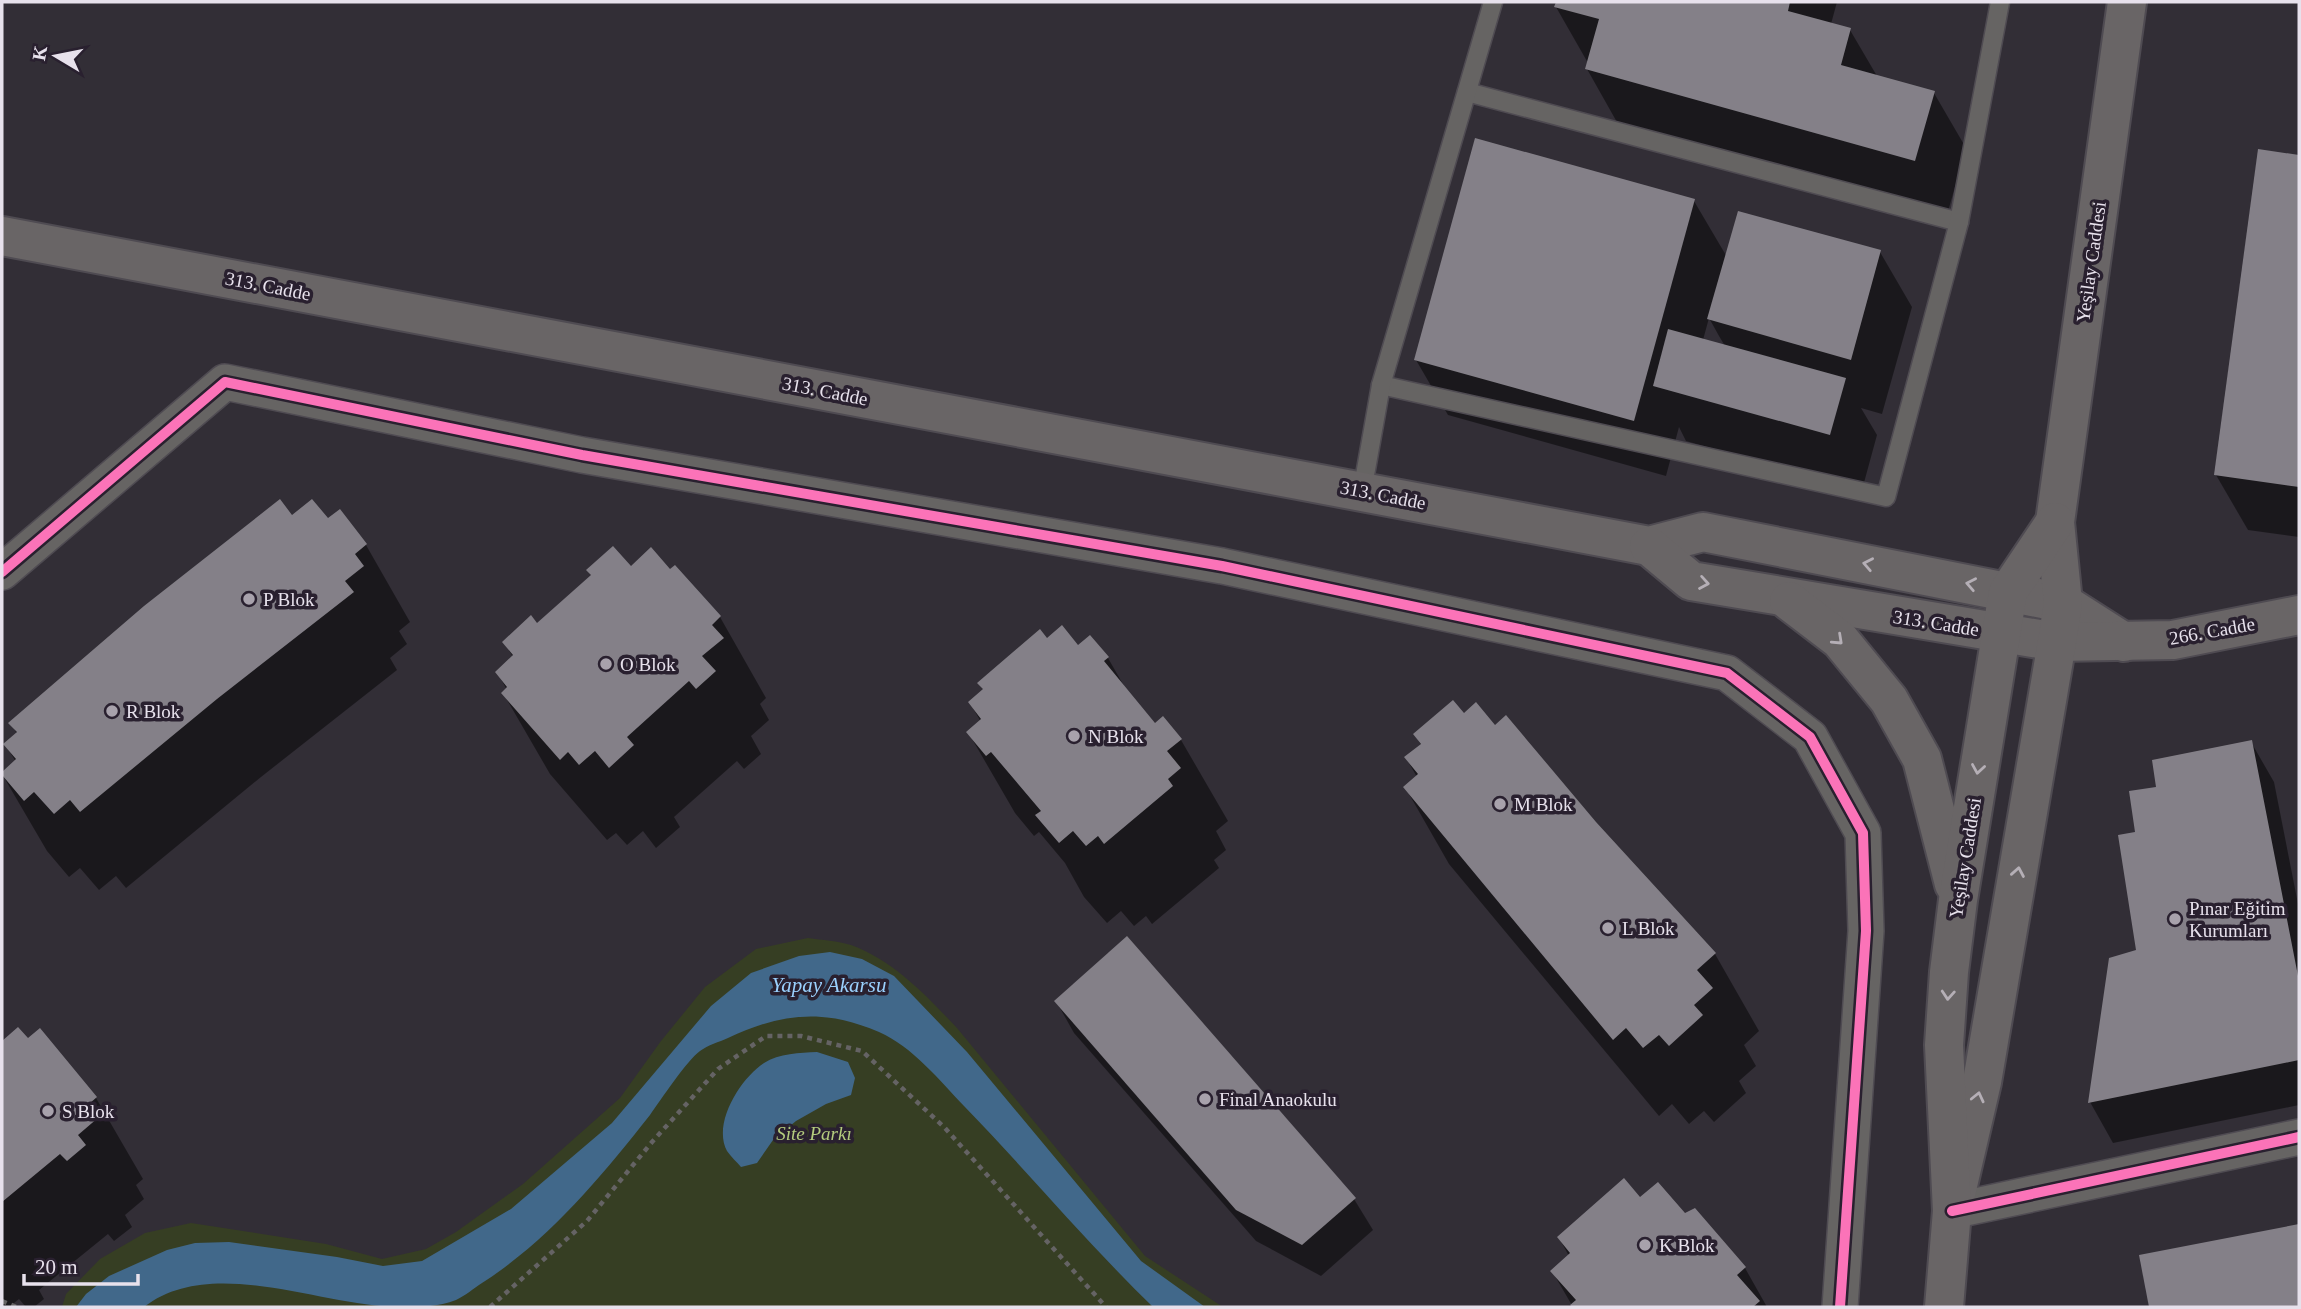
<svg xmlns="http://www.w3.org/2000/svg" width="2301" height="1309" font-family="'Times New Roman',serif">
	<rect width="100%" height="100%" fill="#322e36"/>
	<path fill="#363e23" d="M808 938C822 940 838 941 851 945 894 961 926 995 957 1028L1145 1256 1223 1307H62L66 1294 100 1259 145 1233 191 1223 326 1244 382 1259 426 1249 456 1232 523 1184 620 1098 661 1041 705 987 756 949Z"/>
	<g fill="#41688a">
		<path d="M830 952 862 959 894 976 967 1052 1141 1261 1205 1307H1153C1087 1243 1028 1172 964 1106 939 1080 913 1047 879 1032 824 1008 781 1013 728 1038 719 1042 708 1045 700 1051 688 1059 660 1101 650 1115 601 1177 549 1240 482 1283 474 1288 465 1296 456 1300 439 1307 419 1307 400 1307 322 1307 212 1254 144 1307H76L86 1294 109 1276 167 1250 195 1243 229 1242 337 1257 383 1266 422 1261 511 1209 612 1123 711 1006 751 973 799 956Z"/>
		<path d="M817 1052 848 1062 855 1078 851 1095 826 1104 796 1121 773 1140 757 1163 741 1167C737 1162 731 1157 727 1151 712 1123 741 1078 764 1063 779 1053 800 1053 817 1052Z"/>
	</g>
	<g fill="#0007" fill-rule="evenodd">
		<polygon points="1558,2 1837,2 1831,24 1850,30 1877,76 1934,93 1966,148 1947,215 1618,124 1587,69 1588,63 1556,7"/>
		<polygon points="2260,151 2299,156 2299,537 2248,530 2216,475"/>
		<path d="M1694 201 1727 257 1880 252 1912 307 1882 414 1861 408 1877 435 1862 490 1686 441 1679 427 1666 476 1448 415 1416 360ZM1709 318 1719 336 1725 346 1703 340Z"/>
		<polygon points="339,511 366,545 410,622 399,631 407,644 390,658 397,670 261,777 126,888 116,876 99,890 80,868 69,877 47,851 2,774 16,762 5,744 17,734 11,723 292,517 327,521"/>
		<polygon points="631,568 670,571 720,617 766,698 760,704 769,720 751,736 761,754 744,769 737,761 674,817 680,827 656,848 643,831 627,845 616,833 607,840 550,774 503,693 507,690 497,672 513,657 504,642 537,626 592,577 588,570"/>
		<polygon points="1047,640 1108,658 1128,693 1155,726 1163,719 1181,740 1228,821 1216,831 1226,850 1214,860 1219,868 1152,924 1146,916 1134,926 1121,911 1107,923 1084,897 1065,863 1039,832 1034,836 1015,813 968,732 981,722 970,703"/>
		<polygon points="1464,715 1495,727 1595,823 1715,954 1759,1031 1744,1045 1756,1066 1739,1081 1746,1093 1714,1122 1704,1111 1689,1124 1672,1104 1659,1116 1449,864 1405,787 1417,777 1406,758 1421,745 1415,735"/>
		<polygon points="2251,742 2274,782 2299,909 2299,1105 2113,1143 2090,1102 2138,951 2137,834 2158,788"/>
		<polygon points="1056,1001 1354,1199 1373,1230 1321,1276 1256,1241 1074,1033"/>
		<polygon points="18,1029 27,1041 96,1098 143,1179 136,1185 144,1199 125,1215 132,1227 114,1241 108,1234 39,1290 44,1299 34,1307 26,1307 19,1299 9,1307 2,1307 2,1043"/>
		<polygon points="1640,1199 1684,1215 1745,1268 1767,1307 1573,1307 1552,1271 1569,1256 1559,1238"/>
		<polygon points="2299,1226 2299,1307 2151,1307 2141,1257"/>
	</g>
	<g fill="#848088">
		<polygon points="1556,2 1790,2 1788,11 1851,28 1841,65 1935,91 1915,161 1585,69 1599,19 1554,7"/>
		<polygon points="1475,138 1695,199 1634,421 1414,360"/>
		<polygon points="2258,149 2299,155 2299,487 2214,475"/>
		<polygon points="1738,211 1881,250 1851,360 1707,319"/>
		<polygon points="1668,329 1846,378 1830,435 1653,386"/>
		<polygon points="280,499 292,515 312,499 328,518 340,509 367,544 355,554 364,566 345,581 354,592 217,699 80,812 70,800 54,814 34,792 24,801 2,775 2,772 16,759 3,744 17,732 8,723 144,606"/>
		<polygon points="613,546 631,566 651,547 670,569 675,565 721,616 712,625 724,638 702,656 716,671 696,689 689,681 627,737 634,745 609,768 595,751 579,765 568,752 560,760 501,693 507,687 495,672 513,655 502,642 531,615 537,623 591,575 586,570"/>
		<polygon points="1062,625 1078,645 1090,635 1109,657 1104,661 1155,723 1163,716 1182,739 1167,751 1181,768 1168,779 1173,786 1104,844 1098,836 1086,846 1073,831 1059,843 1035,815 1041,811 991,752 986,756 966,732 981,719 968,702 983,689 977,683 1040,629 1047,638"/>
		<polygon points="1453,700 1464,713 1476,702 1495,725 1506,715 1596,822 1716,953 1697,970 1713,988 1694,1005 1703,1015 1669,1046 1659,1035 1643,1048 1626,1028 1613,1040 1403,787 1418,774 1404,757 1421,744 1413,734"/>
		<polygon points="2252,740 2299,981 2299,1060 2088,1103 2109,958 2136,950 2118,835 2135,832 2129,791 2156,787 2152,760"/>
		<polygon points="1127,936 1356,1198 1302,1245 1236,1210 1054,1001"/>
		<polygon points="18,1027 28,1038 40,1028 97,1097 89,1104 99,1117 78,1135 86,1145 67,1161 60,1154 2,1202 2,1041"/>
		<polygon points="1624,1178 1640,1197 1658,1182 1685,1213 1695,1208 1746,1267 1737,1275 1760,1301 1753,1307 1572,1307 1570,1305 1576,1300 1550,1271 1570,1253 1557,1237"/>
		<polygon points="2299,1224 2299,1307 2149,1307 2139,1255"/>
	</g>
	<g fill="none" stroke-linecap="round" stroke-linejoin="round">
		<g stroke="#4f4b52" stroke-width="21">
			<g id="service">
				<polyline points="1467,92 1959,222"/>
				<polyline points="1381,385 1886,497 1959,222 2000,2"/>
				<polyline points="1362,492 1381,385 1493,2"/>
			</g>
		</g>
		<g stroke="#4f4b52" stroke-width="38">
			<g id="minor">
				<polyline points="2,572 225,382 582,455 1222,566 1727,673 1810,737 1863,833 1866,931 1840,1307"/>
				<polyline points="1952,1211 2299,1137"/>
			</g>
		</g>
		<g stroke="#4f4b52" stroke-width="42">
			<g id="secondary">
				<polyline points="2,236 1649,546 1703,532 2063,603 2124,642"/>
				<polyline points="1649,546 1691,581 2057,642 2173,640 2299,615"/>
				<polyline points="1789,601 1840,640 1889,700 1922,759 1954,884"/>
				<polyline points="1952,1211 1982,1082 2057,642 2063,603 2055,522 2127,2"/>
				<polyline points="1944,1307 1952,1211 1944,1045 1949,972 1958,900 2008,592 2055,522"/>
			</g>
		</g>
		<g stroke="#656364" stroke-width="4.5" stroke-dasharray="5 5" stroke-linecap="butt">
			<polyline points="2,1301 16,1307"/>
			<polyline points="490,1307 587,1221 652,1142 718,1069 766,1036 801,1036 862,1051 944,1127 1106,1307"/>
		</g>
		<use href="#service" stroke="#666463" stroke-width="18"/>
		<use href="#minor" stroke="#666463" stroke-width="35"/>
		<use href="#secondary" stroke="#696566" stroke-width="38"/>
		<g stroke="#29202f" stroke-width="15">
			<g id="cycleway">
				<polyline points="2,572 225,382 582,455 1222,566 1727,673 1810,737 1863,833 1866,931 1840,1307"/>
				<polyline points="1952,1211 2299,1137"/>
			</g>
		</g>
		<use href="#cycleway" stroke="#fb73b8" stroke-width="10"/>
	</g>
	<defs><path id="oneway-chevron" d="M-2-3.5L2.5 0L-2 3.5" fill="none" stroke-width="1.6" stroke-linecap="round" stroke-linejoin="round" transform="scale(1.75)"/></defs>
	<g stroke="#b5afb6">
		<use href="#oneway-chevron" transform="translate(1868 564) rotate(-169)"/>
		<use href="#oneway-chevron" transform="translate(1704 583) rotate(10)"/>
		<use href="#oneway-chevron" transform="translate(1971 584) rotate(-169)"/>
		<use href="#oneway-chevron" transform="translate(1838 640) rotate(43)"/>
		<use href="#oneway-chevron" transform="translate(1978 769) rotate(99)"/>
		<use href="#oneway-chevron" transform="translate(2018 872) rotate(-80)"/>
		<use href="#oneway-chevron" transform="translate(1948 995) rotate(94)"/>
		<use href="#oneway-chevron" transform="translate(1978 1097) rotate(-77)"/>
	</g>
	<g fill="#a8a2ac" stroke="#29202f" stroke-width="2.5">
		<circle cx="249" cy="599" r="7"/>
		<circle cx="606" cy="664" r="7"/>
		<circle cx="112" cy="711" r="7"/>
		<circle cx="1074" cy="736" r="7"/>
		<circle cx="1500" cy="804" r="7"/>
		<circle cx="2175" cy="919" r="7"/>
		<circle cx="1608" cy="928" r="7"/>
		<circle cx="1205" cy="1099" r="7"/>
		<circle cx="48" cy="1111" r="7"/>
		<circle cx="1645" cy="1245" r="7"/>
	</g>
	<g text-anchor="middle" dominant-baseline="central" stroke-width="7" stroke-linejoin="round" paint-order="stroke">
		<g font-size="19" fill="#e7e1ec" stroke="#29202f">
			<text transform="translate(2091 262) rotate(-82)">Yeşilay Caddesi</text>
			<text transform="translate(268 286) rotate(11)">313. Cadde</text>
			<text transform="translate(825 391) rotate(11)">313. Cadde</text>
			<text transform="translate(1383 495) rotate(11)">313. Cadde</text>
			<text transform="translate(1936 623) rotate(9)">313. Cadde</text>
			<text transform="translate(2212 631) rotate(-10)">266. Cadde</text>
			<text transform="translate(1965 858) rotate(-81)">Yeşilay Caddesi</text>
		</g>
		<g font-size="19" fill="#e7e1ec" stroke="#29202f" text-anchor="start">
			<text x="263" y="599">P Blok</text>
			<text x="620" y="664">O Blok</text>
			<text x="126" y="711">R Blok</text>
			<text x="1088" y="736">N Blok</text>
			<text x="1514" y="804">M Blok</text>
			<text x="2189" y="908">Pınar Eğitim<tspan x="2189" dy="22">Kurumları</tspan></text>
			<text x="1622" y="928">L Blok</text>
			<text x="1219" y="1099">Final Anaokulu</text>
			<text x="62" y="1111">S Blok</text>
			<text x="1659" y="1245">K Blok</text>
		</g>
		<g font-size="19" font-style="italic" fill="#b4cc7e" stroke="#29202f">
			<text x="814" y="1133">Site Parkı</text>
		</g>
		<g font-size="21" font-style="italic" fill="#9ad0fd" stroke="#29202f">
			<text x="829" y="985">Yapay Akarsu</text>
		</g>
	</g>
	<rect width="2301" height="1309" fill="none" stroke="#e7e1ec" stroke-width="7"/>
	<g transform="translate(56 56) rotate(280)" stroke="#29202f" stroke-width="5" paint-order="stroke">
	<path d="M0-5L12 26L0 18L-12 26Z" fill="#e7e1ec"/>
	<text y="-10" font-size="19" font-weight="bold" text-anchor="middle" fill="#e7e1ec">K</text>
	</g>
	<path d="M24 1274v10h114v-10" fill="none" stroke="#e7e1ec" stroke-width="3.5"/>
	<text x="35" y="1274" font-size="21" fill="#e7e1ec" stroke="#29202f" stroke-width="5" paint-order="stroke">20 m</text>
</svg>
